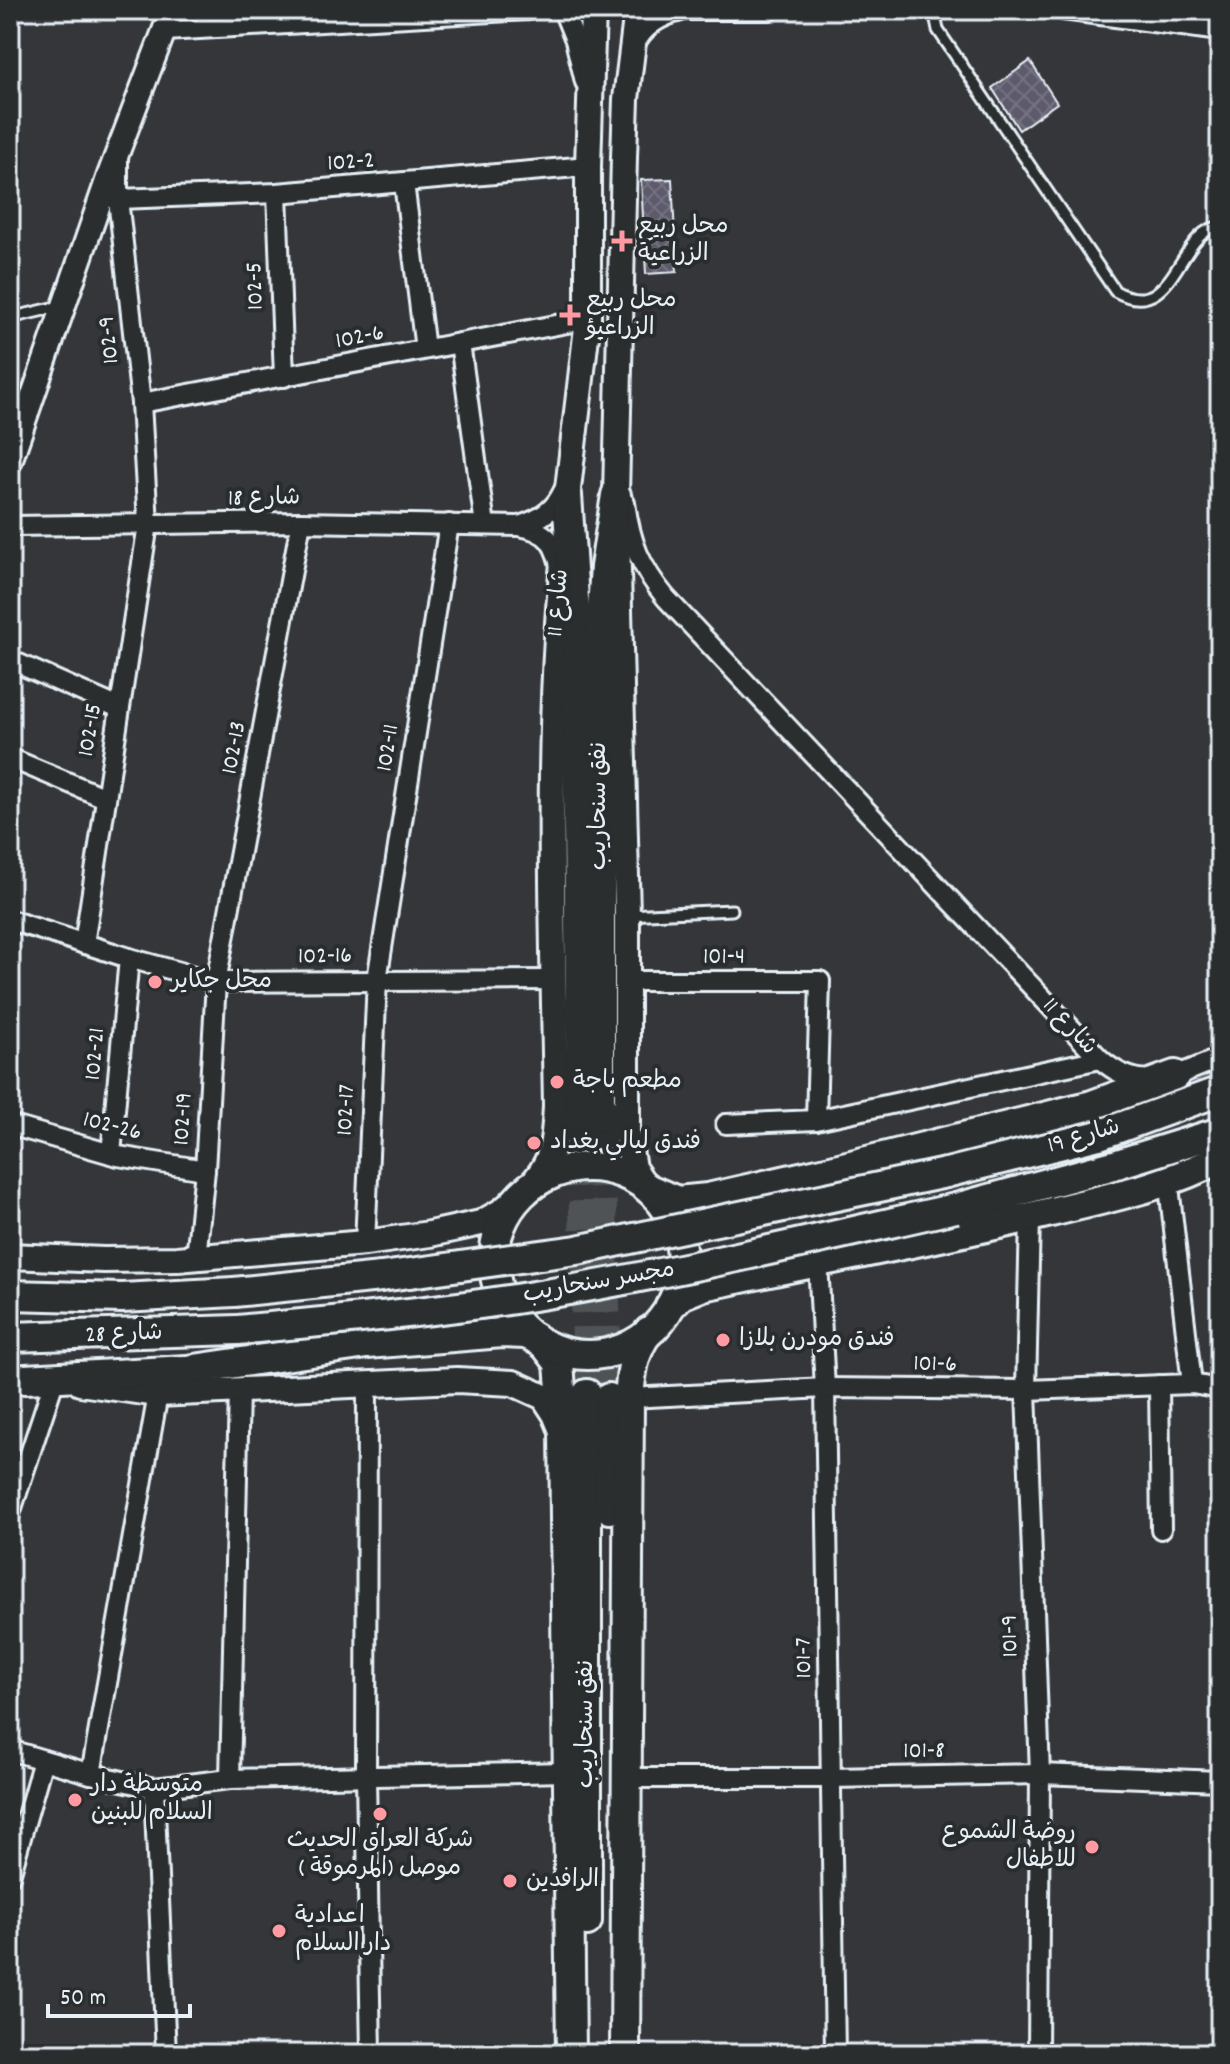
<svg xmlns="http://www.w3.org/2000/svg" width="1230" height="2064" font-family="Dekko,'Playpen Sans Arabic',sans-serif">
	<defs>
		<pattern id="building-cross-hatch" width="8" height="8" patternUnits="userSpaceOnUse" patternTransform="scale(2)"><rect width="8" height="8" fill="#5d5a6c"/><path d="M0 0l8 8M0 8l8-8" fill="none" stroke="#747282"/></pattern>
	</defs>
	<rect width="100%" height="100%" fill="#34363a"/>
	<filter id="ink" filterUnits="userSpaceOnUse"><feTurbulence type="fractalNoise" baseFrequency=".0125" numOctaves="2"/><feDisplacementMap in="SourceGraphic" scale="16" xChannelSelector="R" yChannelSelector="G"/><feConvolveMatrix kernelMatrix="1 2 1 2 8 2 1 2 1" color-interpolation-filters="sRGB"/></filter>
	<g filter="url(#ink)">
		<g fill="url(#building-cross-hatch)" stroke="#e8f1f8" stroke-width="2">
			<polygon points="1030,61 1057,103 1019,130 992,88"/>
			<polygon points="672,179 677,272 646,274 641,180"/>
		</g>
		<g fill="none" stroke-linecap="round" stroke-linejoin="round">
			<g stroke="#4f5256" stroke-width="28" stroke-dasharray="28 14" stroke-linecap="butt">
				<polyline points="581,1117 587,1394"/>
				<polyline points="600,1117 609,1398"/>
			</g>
			<g stroke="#e8f1f8" stroke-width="15">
				<g id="service">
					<path d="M934 10 938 30 1115 291C1176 325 1178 228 1220 227"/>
					<polyline points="198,29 208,10"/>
					<polyline points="10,318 61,306"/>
					<polyline points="627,915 732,910"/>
				</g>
			</g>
			<g stroke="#e8f1f8" stroke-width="24">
				<g id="minor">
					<polyline points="563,10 575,40 585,82"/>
					<polyline points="673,10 769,10"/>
					<polyline points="1063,10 1220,31"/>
					<polyline points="165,31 529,10"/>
					<path d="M634 46C643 26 660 16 681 11"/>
					<polyline points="404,183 425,349"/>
					<polyline points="277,193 284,377"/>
					<polyline points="118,199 277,193 588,166"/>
					<polyline points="460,343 485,525"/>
					<polyline points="141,403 588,319"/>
					<path d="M625 503C631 544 640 566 666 598L1100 1059C1142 1096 1174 1076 1220 1058"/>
					<path d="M10 526 301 522 519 526C550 531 556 545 562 574"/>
					<path d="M519 526C542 519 556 509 566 486"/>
					<polyline points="10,660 119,708"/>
					<polyline points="10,758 105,798"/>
					<polyline points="10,920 129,958 216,982 554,980"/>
					<polyline points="84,944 148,524 141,403 118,199 118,161"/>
					<polyline points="628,981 820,981 816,1120"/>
					<polyline points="726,1124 816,1120 1100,1059"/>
					<polyline points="10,1125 118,1156 205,1170"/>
					<polyline points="111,1154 129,958"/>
					<polyline points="1168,1178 1192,1384"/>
					<polyline points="1030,1217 1026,1390 1040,1774 1038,2054"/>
					<polyline points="365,1243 377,980 449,524"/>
					<polyline points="196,1258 205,1170 216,982 301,522"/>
					<polyline points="818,1262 825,1388 835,2054"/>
					<polyline points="367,1385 366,1776 371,2054"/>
					<polyline points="1159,1385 1161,1529"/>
					<polyline points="629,1398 825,1388 1026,1390 1192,1384 1220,1389"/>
					<polyline points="10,1514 54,1381"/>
					<polyline points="10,1750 91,1774 154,1788 230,1779 566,1772"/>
					<polyline points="91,1774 158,1394"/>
					<polyline points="629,1778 831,1778 1040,1774 1220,1781"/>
					<polyline points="230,1779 239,1390"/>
					<polyline points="154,1788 166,2054"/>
					<polyline points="10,1876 43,1760"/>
				</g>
			</g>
			<g stroke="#e8f1f8" stroke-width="28">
				<polyline id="tertiary" points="10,462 109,175 172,10"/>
			</g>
			<g stroke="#e8f1f8" stroke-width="30">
				<g id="secondary">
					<polyline points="637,10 626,99 624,157 616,495 627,915 627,1132 633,1168 647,1188"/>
					<polyline points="565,514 588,319 588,166 593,10"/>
					<path d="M556 1106C564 1150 619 1146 626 1104"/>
					<path d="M527 1189C554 1162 554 1143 556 1106 553 925 545 744 563 563"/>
					<polyline points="10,1256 104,1260 177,1259 365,1243 430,1234 481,1223 502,1211 521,1195"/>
					<polyline points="80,1383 158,1394 457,1380 513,1383 544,1397 555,1414 562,1431"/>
				</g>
			</g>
			<g stroke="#e8f1f8" stroke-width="34">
				<g id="primary">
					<polyline points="567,495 576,629 581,1117"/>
					<polyline points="600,1117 600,634 605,567 616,495"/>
					<polyline points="545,1345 559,1363 564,1428 571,2054"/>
					<polyline points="587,1394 587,1921"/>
					<polyline points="609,1398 610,1509"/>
					<path d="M625 2054 629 1398C631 1373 633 1352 649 1331"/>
				</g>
			</g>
			<g stroke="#e8f1f8" stroke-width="34">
				<g id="trunk">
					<circle cx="588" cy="1261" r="94"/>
					<polyline points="946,1173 1099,1135 1220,1091"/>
					<polyline points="651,1190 677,1201 708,1198 831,1170 1092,1105 1175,1075"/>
					<polyline points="956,1208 1114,1165 1220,1132"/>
					<polyline points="10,1295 122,1298 234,1292"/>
					<path d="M670 1306 681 1295 703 1286C819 1261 936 1240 1051 1212 1107 1198 1169 1186 1220 1158"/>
					<polyline points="10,1337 238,1330"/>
					<polyline points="25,1379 187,1370 367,1344 502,1333 525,1334 535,1338"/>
				</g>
			</g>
			<use href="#service" stroke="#2a2d2e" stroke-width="9"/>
			<use href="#minor" stroke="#2a2d2e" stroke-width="18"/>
			<use href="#tertiary" stroke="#2a2d2e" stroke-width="22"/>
			<use href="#secondary" stroke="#2a2d2e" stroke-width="24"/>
			<use href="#primary" stroke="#2a2d2e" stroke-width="28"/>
			<use href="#trunk" stroke="#2a2d2e" stroke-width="28"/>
			<g stroke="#e8f1f8" stroke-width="34" stroke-linecap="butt">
				<g id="trunk-bridge">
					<polyline points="234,1292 381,1277 577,1250 946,1173"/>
					<path d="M238 1330C330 1321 423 1313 515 1299 663 1276 809 1241 956 1208"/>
				</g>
			</g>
			<use href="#trunk-bridge" stroke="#2a2d2e" stroke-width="28"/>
		</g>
	</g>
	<g fill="#ff9aa2" stroke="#2a2d2e" stroke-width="3">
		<path d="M618 229h8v8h8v8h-8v8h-8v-8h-8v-8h8z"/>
		<path d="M566 303h8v8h8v8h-8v8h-8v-8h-8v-8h8z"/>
		<circle cx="155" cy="982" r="8"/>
		<circle cx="557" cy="1082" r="8"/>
		<circle cx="534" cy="1143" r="8"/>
		<circle cx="723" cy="1340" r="8"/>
		<circle cx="75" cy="1800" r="8"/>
		<circle cx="380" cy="1814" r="8"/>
		<circle cx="1092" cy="1847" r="8"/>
		<circle cx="510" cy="1881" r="8"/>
		<circle cx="279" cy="1931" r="8"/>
	</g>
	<g text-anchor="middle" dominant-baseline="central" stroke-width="8" stroke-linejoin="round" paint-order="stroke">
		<g font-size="24" fill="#e8f1f8" stroke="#2a2d2e">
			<text transform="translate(351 163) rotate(-4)">102-2</text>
			<text transform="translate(256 286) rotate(-92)">102-5</text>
			<text transform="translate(360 338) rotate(-11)">102-6</text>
			<text transform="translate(110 340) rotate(-96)">102-9</text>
			<text transform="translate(264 499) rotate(-1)">شارع 18</text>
			<text transform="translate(559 603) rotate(-85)">شارع 11</text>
			<text transform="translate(91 730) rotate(-81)">102-15</text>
			<text transform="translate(235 748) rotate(-80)">102-13</text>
			<text transform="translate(389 748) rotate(-81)">102-11</text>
			<text transform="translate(600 806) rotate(-90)">نفق سنحاريب</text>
			<text transform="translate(325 957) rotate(-1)">102-16</text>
			<text x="724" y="958">101-4</text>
			<text transform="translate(1069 1027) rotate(47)">شارع 11</text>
			<text transform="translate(96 1054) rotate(-85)">102-21</text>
			<text transform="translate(347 1110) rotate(-87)">102-17</text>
			<text transform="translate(184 1119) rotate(-87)">102-19</text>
			<text transform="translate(112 1127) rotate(14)">102-26</text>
			<text transform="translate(1084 1137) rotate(-16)">شارع 19</text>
			<text transform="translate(599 1283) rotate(-10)">مجسر سنحاريب</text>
			<text transform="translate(124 1335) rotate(-2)">شارع 28</text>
			<text transform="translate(935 1365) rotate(1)">101-6</text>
			<text transform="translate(1011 1636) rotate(-92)">101-9</text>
			<text transform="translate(805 1658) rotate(-91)">101-7</text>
			<text transform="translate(587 1724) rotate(-90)">نفق سنحاريب</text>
			<text transform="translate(924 1752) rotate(-1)">101-8</text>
		</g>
		<g font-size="24" fill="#e8f1f8" stroke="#2a2d2e" text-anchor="start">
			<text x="638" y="227">محل ربيع<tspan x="638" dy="28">الزراعية</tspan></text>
			<text x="586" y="301">محل ربيع<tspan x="586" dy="28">الزراعيؤ</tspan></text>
			<text x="171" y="982">محل جكاير</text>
			<text x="573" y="1082">مطعم باجة</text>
			<text x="550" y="1143">فندق ليالي بغداد</text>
			<text x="739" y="1340">فندق مودرن بلازا</text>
			<text x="91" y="1786">متوسطة دار<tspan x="91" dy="28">السلام للبنين</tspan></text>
			<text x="1076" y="1833" text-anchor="end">روضة الشموع<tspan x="1076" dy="28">للاطفال</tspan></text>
			<text x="380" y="1841" text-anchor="middle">شركة العراق الحديث<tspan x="380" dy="28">( المرموقة) موصل</tspan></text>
			<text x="526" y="1881">الرافدين</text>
			<text x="295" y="1917">اعدادية<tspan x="295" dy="28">دار السلام</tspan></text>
		</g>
	</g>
	<rect width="1230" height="2064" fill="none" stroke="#2a2d2e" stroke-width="40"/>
	<rect x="20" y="20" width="1190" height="2024" fill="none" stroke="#e8f1f8" stroke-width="3" filter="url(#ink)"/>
	<path d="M48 2004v12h142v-12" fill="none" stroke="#e8f1f8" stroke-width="4"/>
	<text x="60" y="2004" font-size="24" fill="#e8f1f8" stroke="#2a2d2e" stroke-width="6" paint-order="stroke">50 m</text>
</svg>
